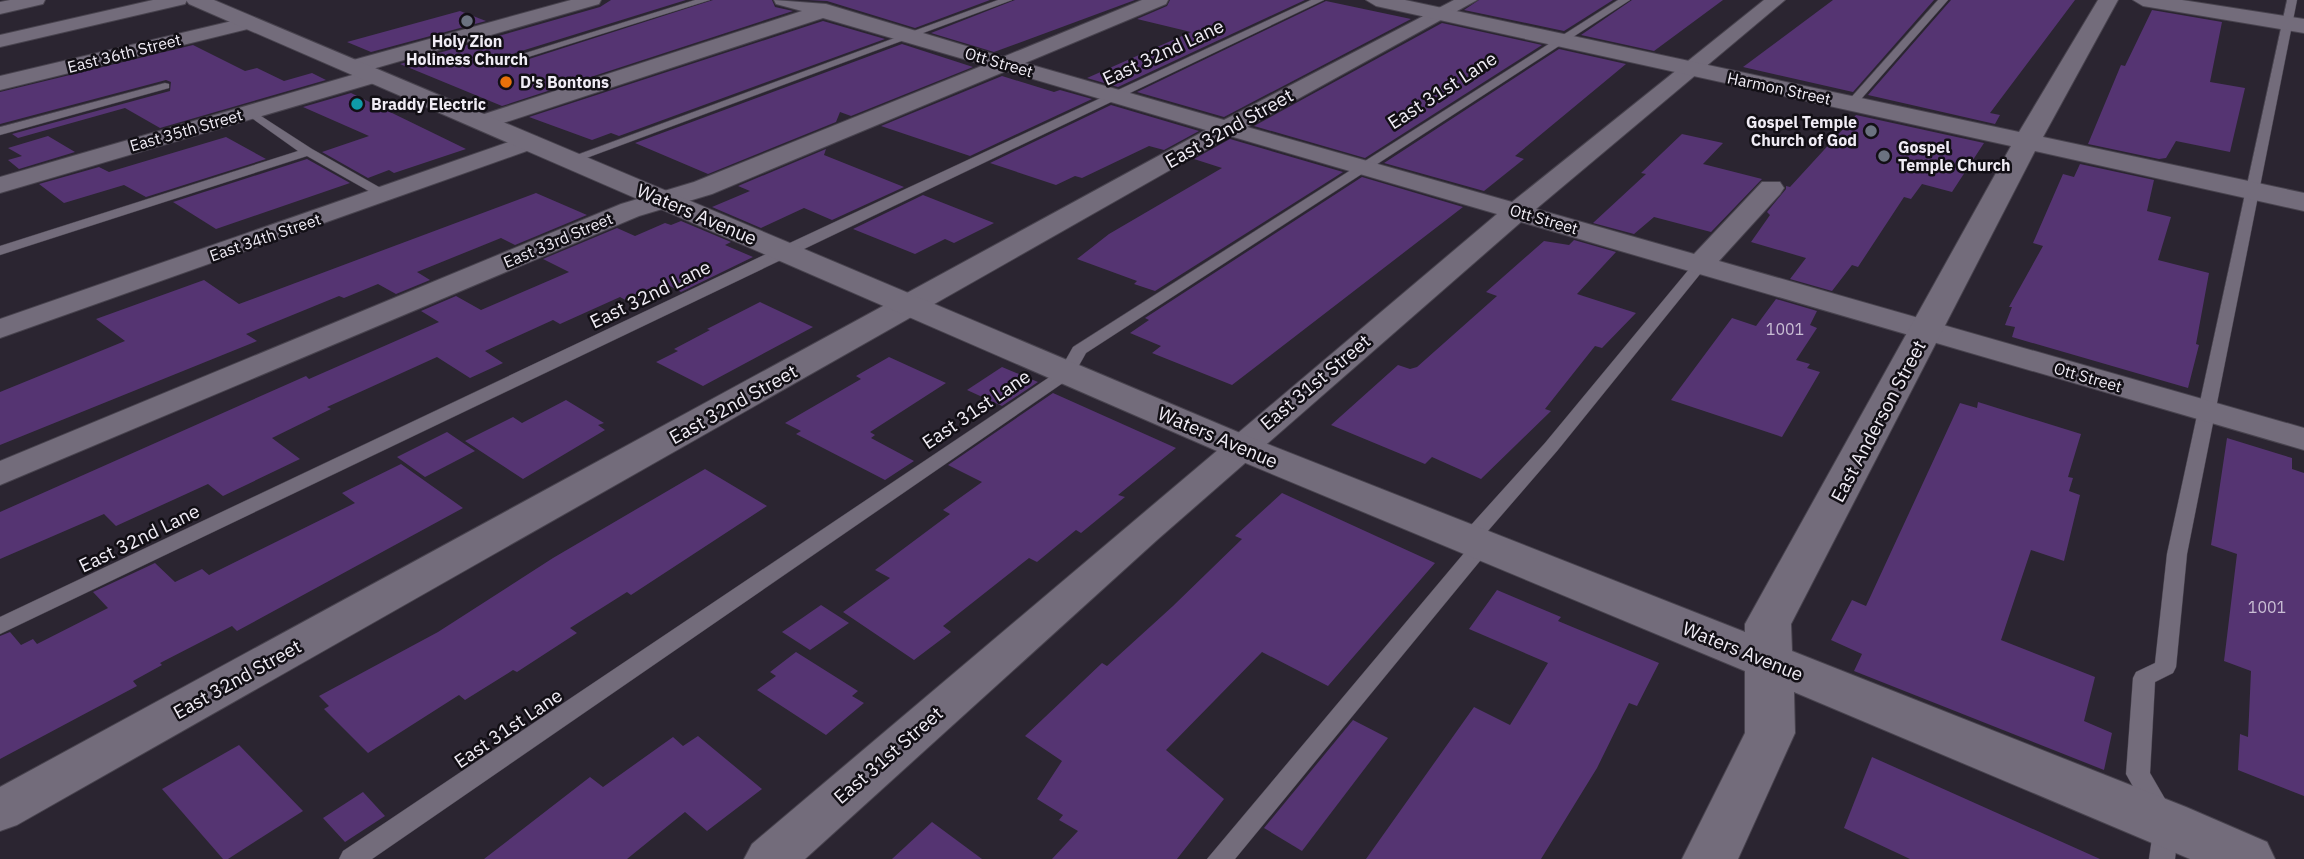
<svg xmlns="http://www.w3.org/2000/svg" width="2304" height="859" font-family="'IBM Plex Sans',sans-serif">
	<rect width="100%" height="100%" fill="#2b2531"/>
	<g fill="#553472">
		<polygon points="611,0 686,0 515,53 514,57 526,60 713,0 772,0 775,7 793,11 502,106 400,64 600,7"/>
		<polygon points="808,0 990,0 915,28 827,1"/>
		<polygon points="1015,0 1135,0 994,52 931,33"/>
		<polygon points="1170,0 1305,0 1118,87 1087,78 1191,32 1137,19 1167,6"/>
		<polygon points="1479,0 1613,0 1564,31 1464,10"/>
		<polygon points="1632,0 1723,0 1654,51 1581,35"/>
		<polygon points="1833,0 1934,0 1853,92 1743,67"/>
		<polygon points="1951,0 2075,0 1990,113 2000,115 1995,124 1868,95"/>
		<polygon points="1326,1 1411,19 1224,117 1137,92"/>
		<polygon points="2152,10 2222,22 2210,82 2245,88 2230,152 2176,141 2166,158 2159,159 2088,144 2121,65 2125,66"/>
		<polygon points="460,11 486,21 371,52 347,42"/>
		<polygon points="823,21 885,39 619,136 611,133 592,140 529,117"/>
		<polygon points="1442,23 1542,45 1365,158 1254,126"/>
		<polygon points="902,44 973,67 851,116 840,112 836,122 708,174 635,143"/>
		<polygon points="193,45 245,71 257,68 284,81 312,73 326,80 160,128 125,108 18,138 12,134 170,91 171,82 166,80 0,124 0,92"/>
		<polygon points="1559,49 1626,64 1515,156 1524,159 1484,191 1384,163"/>
		<polygon points="1002,76 1054,92 1060,90 1092,99 970,156 881,126"/>
		<polygon points="351,93 466,149 394,173 389,170 368,178 322,152 369,136 303,107"/>
		<polygon points="1111,105 1199,131 1164,150 1149,146 1082,178 1075,176 1056,185 990,163"/>
		<polygon points="1856,115 1984,143 1952,192 1922,184 1911,199 1904,197 1858,267 1852,265 1832,291 1790,279 1806,258 1751,242 1770,215 1767,212 1786,189 1786,186 1790,187"/>
		<polygon points="1682,134 1723,143 1703,164 1762,179 1711,232 1654,217 1634,234 1593,223 1646,174 1641,173"/>
		<polygon points="48,136 75,152 19,169 8,160 22,156 8,148"/>
		<polygon points="226,137 266,159 146,197 124,185 64,203 39,184 99,167 109,172"/>
		<polygon points="1230,139 1343,172 1155,291 1134,284 1137,281 1077,259 1109,234 1222,168 1194,159"/>
		<polygon points="826,149 824,155 904,187 832,220 804,208 761,228 712,207 750,191 738,186"/>
		<polygon points="307,159 350,183 216,229 173,202"/>
		<polygon points="2080,164 2154,180 2147,211 2171,217 2158,260 2209,273 2196,344 2199,345 2188,388 2012,337 2015,327 2005,325 2012,307 2009,307 2043,246 2033,243 2063,174 2074,177"/>
		<polygon points="1362,177 1463,207 1232,385 1152,353 1161,346 1130,333 1149,320 1145,318"/>
		<polygon points="536,193 587,215 515,245 501,238 417,272 430,280 396,294 378,284 344,298 339,296 246,334 257,341 0,445 0,392 125,341 96,319 204,280 239,304"/>
		<polygon points="923,195 994,223 954,243 945,239 915,254 853,229"/>
		<polygon points="681,221 731,242 725,245 753,257 681,292 668,285 631,303 620,297 560,324 553,320 485,351 503,363 470,378 437,357 327,407 331,409 272,438 300,459 223,496 208,484 116,526 104,514 0,559 0,512 306,376 309,379 439,322 421,311 456,296 481,310 569,272 543,259 617,228 635,236 665,223 671,225"/>
		<polygon points="1574,240 1616,252 1577,294 1636,313 1602,348 1595,346 1545,409 1551,411 1481,479 1432,457 1425,464 1331,425 1398,365 1410,369 1417,367 1497,296 1486,292 1544,241 1569,245"/>
		<polygon points="1776,299 1817,311 1810,325 1817,328 1796,360 1810,364 1807,368 1820,372 1782,437 1671,400 1732,318 1756,326"/>
		<polygon points="760,302 813,327 703,386 656,362 678,351 674,349 710,330 707,329"/>
		<polygon points="889,357 946,383 870,432 875,435 871,438 914,461 885,480 796,434 801,431 785,423 861,379 856,376"/>
		<polygon points="1002,367 1038,382 1002,406 967,390"/>
		<polygon points="1053,393 1176,448 1118,495 1125,497 1081,533 1076,530 1037,562 1029,558 943,626 951,632 914,660 843,612 890,578 875,570 950,514 943,510 982,482 948,465"/>
		<polygon points="566,400 604,423 598,425 605,430 523,479 465,441 513,417 522,423"/>
		<polygon points="1978,402 2081,434 2068,477 2073,478 2069,491 2080,495 2064,561 2031,550 2001,640 2095,677 2084,721 2112,733 2104,770 1854,671 1862,654 1831,640 1852,600 1866,606 1960,403 1977,408"/>
		<polygon points="447,432 475,451 425,477 397,457"/>
		<polygon points="2227,438 2292,458 2292,469 2304,473 2304,796 2238,770 2240,734 2248,737 2251,671 2224,661 2237,554 2211,545"/>
		<polygon points="401,464 463,508 237,631 232,626 160,663 162,665 133,681 137,686 0,759 0,636 10,632 21,645 33,639 37,644 108,608 93,592 155,563 175,582 202,569 209,575 355,503 342,493"/>
		<polygon points="705,469 767,506 631,595 627,592 570,628 577,633 517,672 513,670 465,700 459,695 368,753 324,709 329,706 319,696 438,632 553,558"/>
		<polygon points="1282,493 1435,563 1328,686 1262,652 1166,750 1224,799 1177,859 1052,859 1078,831 1059,820 1063,815 1037,799 1062,761 1025,736 1102,663 1107,666 1173,606 1242,539 1235,536"/>
		<polygon points="1497,590 1561,617 1558,621 1659,663 1637,706 1629,703 1597,768 1541,859 1366,859 1474,707 1510,725 1548,663 1469,629"/>
		<polygon points="821,605 849,623 810,650 782,632"/>
		<polygon points="796,652 858,691 852,696 864,703 826,735 757,690 776,676 770,672"/>
		<polygon points="1353,720 1388,738 1302,851 1264,828"/>
		<polygon points="698,736 762,789 707,831 685,812 627,859 484,859 590,777 603,787 673,737 683,746"/>
		<polygon points="239,745 303,811 228,859 223,859 162,789"/>
		<polygon points="1872,757 2100,859 1910,859 1844,828"/>
		<polygon points="363,792 385,816 345,842 323,818"/>
		<polygon points="932,822 982,859 892,859"/>
	</g>
	<g fill="none" stroke-linecap="round" stroke-linejoin="round">
		<g stroke="#48434e" stroke-width="1">
			<g id="lane">
				<polygon points="695,0 710,0 525,58 516,56"/>
				<polygon points="998,0 1012,0 573,163 563,160"/>
				<polygon points="1311,0 1324,0 0,634 0,617 779,248"/>
				<polygon points="1618,0 1630,0 1086,353 1073,376 372,859 339,859 343,851 1060,370 1073,347"/>
				<polygon points="1938,0 1948,0 1855,106 1847,106 1847,102"/>
				<polygon points="2287,0 2297,0 2187,554 2176,667 2173,673 2155,682 2150,773 2179,823 2175,859 2149,859 2154,824 2126,774 2133,678 2136,672 2155,663 2167,554"/>
				<polygon points="165,83 169,84 169,88 0,135 0,127"/>
				<polygon points="250,109 312,149 393,195 391,198 381,198 307,156 0,255 0,246 298,151 246,114 244,112"/>
				<polygon points="1700,261 1705,262 1705,268 1557,451 1481,539 1489,540 1492,545 1489,550 1235,859 1207,859 1470,546 1462,545 1459,540 1462,535 1545,443 1695,262"/>
			</g>
		</g>
		<g stroke="#48434e" stroke-width="2">
			<g id="street">
				<polygon points="10,0 45,0 43,4 0,14 0,2"/>
				<polygon points="153,0 187,0 185,4 0,47 0,35"/>
				<polygon points="571,0 601,0 599,4 362,72 354,73 343,67 346,62"/>
				<polygon points="774,0 826,4 1003,57 1142,0 1168,0 1166,4 1025,63 1224,120 1454,0 1477,0 1247,127 1512,202 1764,0 1785,0 1536,209 1694,254 1762,182 1780,182 1784,188 1780,194 1719,261 2304,428 2304,450 1521,222 1157,540 805,859 744,859 752,844 1497,214 1230,136 17,825 0,831 0,787 1206,130 1006,71 712,194 639,216 0,485 0,461 621,204 694,182 984,65 823,18 491,127 475,127 471,122 475,117 802,11 776,4"/>
				<polygon points="249,17 256,19 259,23 256,27 0,90 0,76"/>
				<polygon points="373,69 384,76 381,81 0,193 0,177"/>
				<polygon points="529,135 538,137 541,142 538,147 0,338 0,319"/>
			</g>
		</g>
		<g stroke="#48434e" stroke-width="2">
			<g id="secondary">
				<polygon points="186,0 214,0 1252,438 1745,632 1745,624 2011,146 1376,6 1366,0 1405,0 2019,132 2098,0 2118,0 2043,137 2304,193 2304,211 2035,151 1791,624 1792,651 2186,807 2267,842 2275,859 2190,859 1794,692 1795,733 1738,859 1682,859 1745,733 1745,671 1224,454 189,4"/>
				<polygon points="2133,0 2182,0 2304,19 2304,33 2143,6"/>
			</g>
		</g>
		<use href="#lane" fill="#736c7b" fill-rule="evenodd"/>
		<use href="#street" fill="#736c7b" fill-rule="evenodd"/>
		<use href="#secondary" fill="#736c7b" fill-rule="evenodd"/>
	</g>
	<g fill="#6b7280" stroke="#120f15" stroke-width="2.5">
		<circle cx="467" cy="21" r="7"/>
		<circle cx="1871" cy="131" r="7"/>
		<circle cx="1884" cy="156" r="7"/>
	</g>
	<circle fill="#e8710a" stroke="#120f15" stroke-width="2.5" cx="506" cy="82" r="7"/>
	<circle fill="#0f9aa8" stroke="#120f15" stroke-width="2.5" cx="357" cy="104" r="7"/>
	<g text-anchor="middle" dominant-baseline="central" stroke-width="5" stroke-linejoin="round" paint-order="stroke">
		<g font-size="16" font-weight="bold" fill="#f0ecf5" stroke="#120f15" text-anchor="start">
			<text x="467" y="41" text-anchor="middle">Holy Zion<tspan x="467" dy="18">Holiness Church</tspan></text>
			<text x="520" y="82">D's Bontons</text>
			<text x="371" y="104">Braddy Electric</text>
			<text x="1857" y="122" text-anchor="end">Gospel Temple<tspan x="1857" dy="18">Church of God</tspan></text>
			<text x="1898" y="147">Gospel<tspan x="1898" dy="18">Temple Church</tspan></text>
		</g>
		<g font-size="16" fill="#f0ecf5" stroke="#120f15">
			<text transform="translate(124 53) rotate(-14)">East 36th Street</text>
			<text transform="translate(999 62) rotate(16)">Ott Street</text>
			<text transform="translate(1779 88) rotate(12)">Harmon Street</text>
			<text transform="translate(186 130) rotate(-16)">East 35th Street</text>
			<text transform="translate(1544 219) rotate(16)">Ott Street</text>
			<text transform="translate(265 237) rotate(-19)">East 34th Street</text>
			<text transform="translate(558 240) rotate(-23)">East 33rd Street</text>
			<text transform="translate(2088 377) rotate(16)">Ott Street</text>
		</g>
		<g font-size="16" fill="#c9bed4">
			<text x="1785" y="329">1001</text>
			<text x="2267" y="607">1001</text>
		</g>
		<g font-size="19" fill="#f0ecf5" stroke="#120f15">
			<text transform="translate(1163 52) rotate(-25)">East 32nd Lane</text>
			<text transform="translate(1442 90) rotate(-33)">East 31st Lane</text>
			<text transform="translate(1229 128) rotate(-29)">East 32nd Street</text>
			<text transform="translate(697 214) rotate(23)">Waters Avenue</text>
			<text transform="translate(650 294) rotate(-26)">East 32nd Lane</text>
			<text transform="translate(1315 382) rotate(-40)">East 31st Street</text>
			<text transform="translate(733 404) rotate(-29)">East 32nd Street</text>
			<text transform="translate(976 409) rotate(-34)">East 31st Lane</text>
			<text transform="translate(1878 421) rotate(-62)">East Anderson Street</text>
			<text transform="translate(1218 437) rotate(23)">Waters Avenue</text>
			<text transform="translate(139 538) rotate(-26)">East 32nd Lane</text>
			<text transform="translate(1743 651) rotate(22)">Waters Avenue</text>
			<text transform="translate(237 679) rotate(-29)">East 32nd Street</text>
			<text transform="translate(508 728) rotate(-34)">East 31st Lane</text>
			<text transform="translate(888 755) rotate(-41)">East 31st Street</text>
		</g>
	</g>
</svg>
